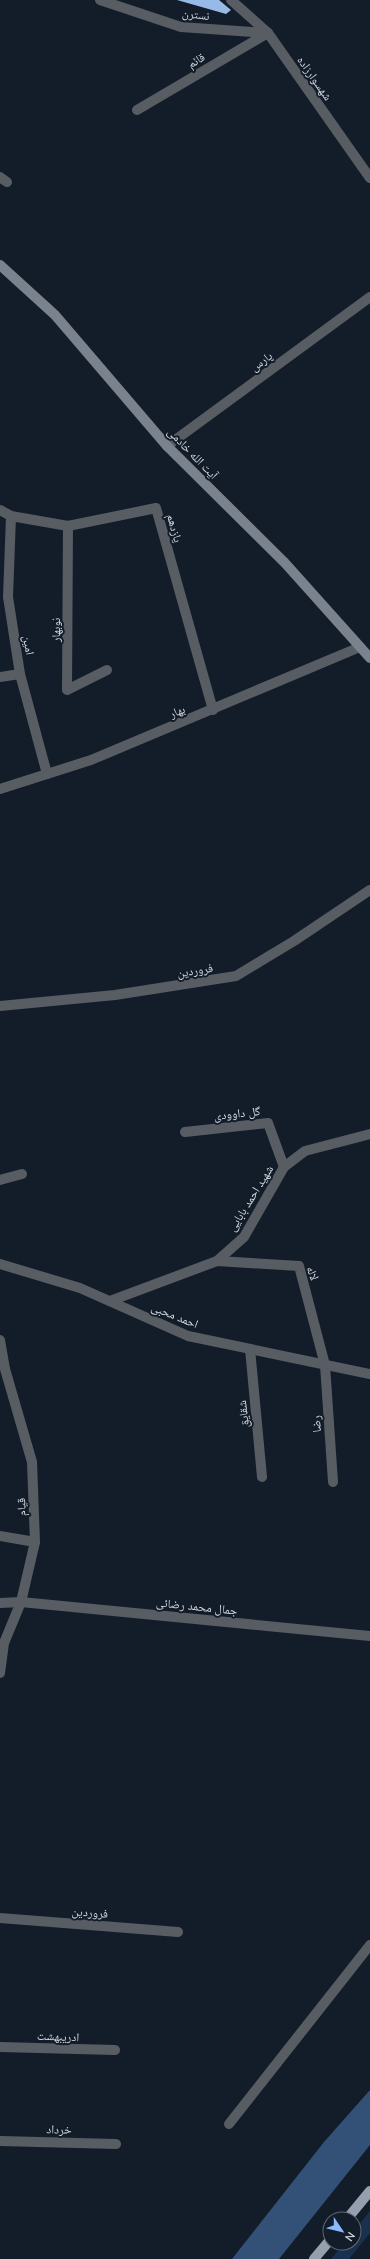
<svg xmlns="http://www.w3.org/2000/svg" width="370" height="2259" font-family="Mulish,'Noto Naskh Arabic',sans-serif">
	<rect width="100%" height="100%" fill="#131d29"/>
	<polygon fill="#19304e" points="370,2211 370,2233 349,2259 331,2259 344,2243 354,2243 354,2231"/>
	<polygon fill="#335177" points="370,2090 370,2145 279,2259 232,2259 324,2142"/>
	<polygon fill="#98bae6" points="177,0 219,0 231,10 226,14"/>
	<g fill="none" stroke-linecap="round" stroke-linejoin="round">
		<g stroke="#585d64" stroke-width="10">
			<polyline points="100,0 181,27 268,33"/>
			<polyline points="231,0 268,33 370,178"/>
			<polyline points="137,110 268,33"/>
			<polyline points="0,177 7,182"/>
			<polyline points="167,446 370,297"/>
			<polyline points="0,510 11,516 68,526 156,508 213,710"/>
			<polyline points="11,516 8,597 20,674 47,774"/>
			<polyline points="68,526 67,690 107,670"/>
			<polyline points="0,677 20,674"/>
			<polyline points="0,789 91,760 360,647"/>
			<polyline points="0,1006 115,995 236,976 294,941 370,890"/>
			<polyline points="185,1132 268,1123 284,1167"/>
			<polyline points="0,1180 22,1174"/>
			<polyline points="217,1261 299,1266 325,1365 333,1482"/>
			<polyline points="0,1264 80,1288 188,1336 370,1374"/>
			<polyline points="110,1301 217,1261 244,1237 284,1167 305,1151 370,1134"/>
			<polyline points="0,1340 5,1369 32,1462 35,1542 21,1602 4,1643 0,1673"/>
			<polyline points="250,1349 262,1477"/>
			<polyline points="0,1536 35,1542"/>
			<polyline points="0,1603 21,1602 370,1636"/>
			<polyline points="0,1918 178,1932"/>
			<polyline points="0,2047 115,2050"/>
			<polyline points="229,2124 370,1945"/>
			<polyline points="0,2141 116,2144"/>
		</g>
		<polyline stroke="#7a828d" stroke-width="10" points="0,265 55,315 167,446 285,563 370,658"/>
		<g stroke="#959fad" stroke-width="10">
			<polyline points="347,2219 370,2191"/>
			<polyline points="314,2259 330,2240"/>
		</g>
	</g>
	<g text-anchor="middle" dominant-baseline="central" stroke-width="4" stroke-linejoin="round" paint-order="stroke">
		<g font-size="12" fill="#d1d7e0" stroke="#131d29">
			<text transform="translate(196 14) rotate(7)">نسترن</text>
			<text transform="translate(196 60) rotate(-31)">قائم</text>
			<text transform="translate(315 78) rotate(55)">شهسوارزاده</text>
			<text transform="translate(261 361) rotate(-36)">پارس</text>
			<text transform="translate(193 453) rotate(46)">آیت الله خادمی</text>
			<text transform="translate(175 528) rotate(74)">یازدهم</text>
			<text transform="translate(55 630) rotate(-90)">نوبهار</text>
			<text transform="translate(29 645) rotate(81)">امین</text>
			<text transform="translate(177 711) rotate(-23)">بهار</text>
			<text transform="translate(195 970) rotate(-9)">فروردین</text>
			<text transform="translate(237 1113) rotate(-6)">گل داوودی</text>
			<text transform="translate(250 1198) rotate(-58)">شهید احمد بابایی</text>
			<text transform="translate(313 1273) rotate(69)">لاله</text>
			<text transform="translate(175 1315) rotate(22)">احمد محبی</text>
			<text transform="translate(243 1414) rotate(-96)">شقایق</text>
			<text transform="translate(316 1424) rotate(-94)">رضا</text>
			<text transform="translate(21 1507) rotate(-92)">قیام</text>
			<text transform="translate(197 1606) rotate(6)">جمال محمد رضائی</text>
			<text transform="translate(90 1912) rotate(4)">فروردین</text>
			<text transform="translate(58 2036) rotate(2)">ادریبهشت</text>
			<text transform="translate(59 2129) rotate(1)">خرداد</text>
		</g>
	</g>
	<g transform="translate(342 2231) rotate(125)"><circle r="19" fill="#131d29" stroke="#5f6772"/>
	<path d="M0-3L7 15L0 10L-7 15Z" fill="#88bafc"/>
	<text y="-6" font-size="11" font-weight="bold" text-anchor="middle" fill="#d1d7e0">N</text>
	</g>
</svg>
